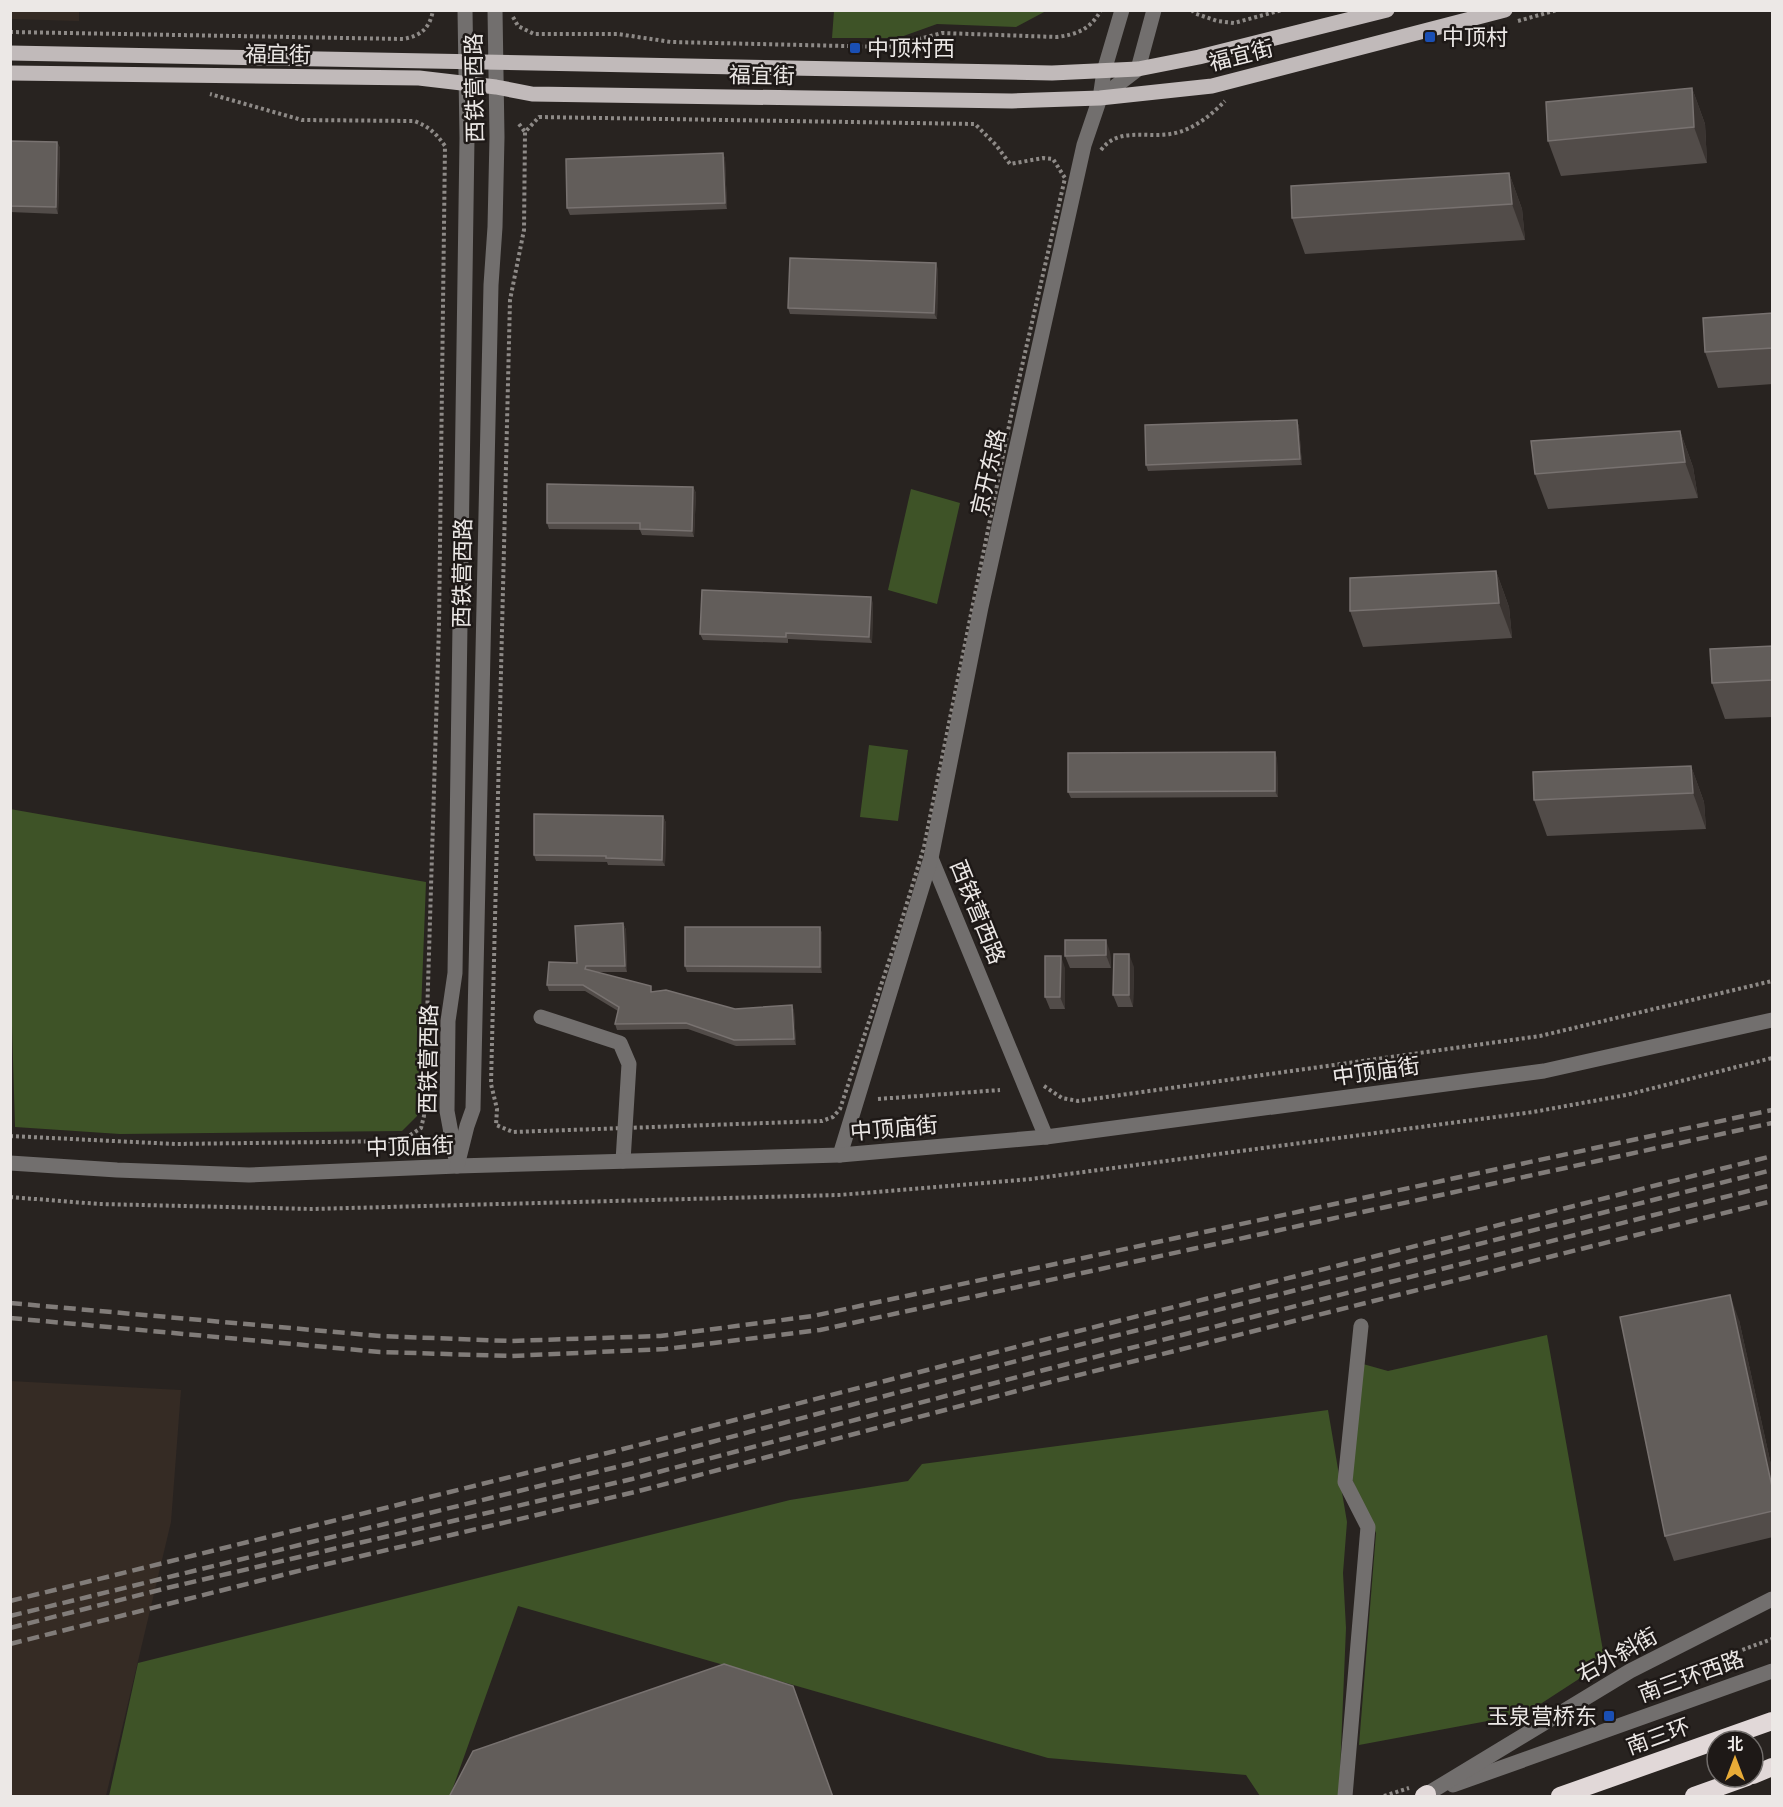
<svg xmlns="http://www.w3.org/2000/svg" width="1783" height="1807" font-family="'Titillium Web','Noto Sans SC',sans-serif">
	<rect width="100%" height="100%" fill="#282320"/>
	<g fill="#352b24">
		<polygon points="11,10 79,11 79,21 11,19"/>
		<polygon points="10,1381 181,1390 171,1522 106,1796 11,1796"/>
	</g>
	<g fill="#3e5327">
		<polygon points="834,11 834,10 1046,11 1016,27 937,24 898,38 832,38"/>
		<polygon points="911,489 960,503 937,604 888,590"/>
		<polygon points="869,745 908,750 898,821 860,817"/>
		<polygon points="10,809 426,882 417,1116 402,1131 120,1134 15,1127 12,1026 10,1025"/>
		<polygon points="1547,1335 1605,1662 1525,1714 1359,1745 1376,1533 1352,1479 1363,1364 1388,1371"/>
		<polygon points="1328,1410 1347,1522 1343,1573 1346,1628 1339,1796 1260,1796 1246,1775 1048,1758 518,1606 450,1796 109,1796 138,1663 790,1500 908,1481 922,1464"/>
	</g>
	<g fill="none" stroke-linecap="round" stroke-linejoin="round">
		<g stroke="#8e8a87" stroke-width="4" stroke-dasharray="3 3" stroke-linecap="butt">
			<polyline points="1192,10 1194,13 1217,21 1234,23 1282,10"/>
			<path d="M513 17 518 26 534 34H618L671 42 889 47 942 33 1056 37C1076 35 1091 29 1101 10"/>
			<polyline points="1518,21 1557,10"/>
			<path d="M10 32 403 39C421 36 430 28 433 10"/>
			<polygon points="539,117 975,124 996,145 1010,164 1043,158 1053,159 1065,178 1014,401 924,847 894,946 840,1109 833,1117 822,1121 513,1132 496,1125 497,1109 491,1084 510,300 524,230 525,132"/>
			<polyline points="519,124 525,132"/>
			<path d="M1101 150C1118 127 1146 138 1170 134 1192 131 1210 116 1225 101"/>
			<polyline points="1044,1086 1062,1098 1078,1101 1540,1036 1772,981"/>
			<polyline points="878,1099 1000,1090"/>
			<path d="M10 1136 175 1144 401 1141 421 1128 424 1116 439 626 445 146C436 133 428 126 414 121L302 120 210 94"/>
			<polyline points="10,1197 99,1204 312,1209 839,1195 1031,1179 1533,1112 1626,1095 1772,1058"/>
			<polyline points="1641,1687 1772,1639"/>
			<polyline points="1384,1796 1409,1788"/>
		</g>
		<g stroke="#726f6e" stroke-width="15">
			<polyline points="1100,98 1138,69 1154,10"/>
			<polyline points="931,858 1046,1137"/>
			<polyline points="541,1017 620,1043 629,1064 623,1161"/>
			<polyline points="840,1155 931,858 981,607 1084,145 1100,98 1104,71 1122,10"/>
			<polyline points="456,1160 447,1111 448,1021 455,973 467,138 465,10"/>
			<polyline points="10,1163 117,1170 249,1175 457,1166 840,1155 1046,1137 1544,1071 1772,1020"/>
			<polyline points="457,1166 467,1126 473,1109 491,285 495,227 497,137 495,10"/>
			<polyline points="1453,1785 1772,1671"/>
			<polyline points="1427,1794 1630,1671 1772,1599"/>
			<polyline points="1345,1796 1368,1527 1345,1482 1361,1326"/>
		</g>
		<g stroke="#c1baba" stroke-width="15">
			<polyline points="10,53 1052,73 1138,69 1199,57 1387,10"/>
			<polyline points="10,73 419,78 496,87 532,94 1012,101 1100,98 1212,86 1505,10"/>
		</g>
		<g stroke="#e1d8d8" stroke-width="18">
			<polyline points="1753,1775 1772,1767"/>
			<polyline points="1424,1796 1427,1794"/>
			<polyline points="1560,1796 1772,1721"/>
			<polyline points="1694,1796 1747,1777"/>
		</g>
		<g stroke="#817c79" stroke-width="4.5" stroke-dasharray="12 6" stroke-linecap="butt">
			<polyline points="10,1303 380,1336 510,1341 660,1336 813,1316 1772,1110"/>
			<polyline points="10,1318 380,1352 511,1356 665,1349 820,1330 1772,1123"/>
			<polyline points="10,1601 623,1449 1035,1342 1772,1156"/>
			<polyline points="10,1616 629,1464 1039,1355 1772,1170"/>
			<polyline points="10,1628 167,1588 632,1479 1044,1370 1772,1185"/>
			<polyline points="10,1644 310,1568 635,1492 1047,1383 1772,1201"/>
		</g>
	</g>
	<g fill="#524c49">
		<polygon points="1692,88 1705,124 1707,163 1561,176 1548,141"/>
		<polygon points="10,141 57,142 60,148 58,214 10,212"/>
		<polygon points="723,153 725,159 727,209 570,215 567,208"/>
		<polygon points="1509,173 1522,209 1525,240 1305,254 1292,218"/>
		<polygon points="938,269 937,319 790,314 788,308"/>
		<polygon points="1773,313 1773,384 1718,388 1705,352"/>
		<polygon points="1297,420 1299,427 1302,465 1148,471 1146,465"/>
		<polygon points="1680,431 1693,467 1698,498 1548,509 1535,474"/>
		<polygon points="693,487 696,493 694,537 642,535 640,530 549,529 547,523"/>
		<polygon points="1496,571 1509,607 1512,638 1363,647 1350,611"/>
		<polygon points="873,603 872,643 788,639 788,643 703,640 700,634"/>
		<polygon points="1773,646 1773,717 1725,719 1712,683"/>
		<polygon points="1277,758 1278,797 1071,798 1068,792"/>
		<polygon points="1691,766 1704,802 1706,829 1547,836 1534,800"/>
		<polygon points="663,816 666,823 665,866 608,865 607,862 536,861 534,855"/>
		<polygon points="623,923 626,930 627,972 596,972 653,992 735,1009 792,1005 794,1011 796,1045 736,1046 688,1029 617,1030 615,1024 618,1011 585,991 549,991 547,985 577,963"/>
		<polygon points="820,927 822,934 822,973 687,972 685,966"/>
		<polygon points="1110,952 1111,968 1070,968 1065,956"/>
		<polygon points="1134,967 1133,1007 1118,1007 1113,995"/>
		<polygon points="1065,968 1065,1009 1050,1009 1045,997"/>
		<polygon points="1739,1320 1773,1474 1773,1537 1674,1561 1665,1536"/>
	</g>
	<g fill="#3a3431">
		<polygon points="1692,88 1705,124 1707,163 1694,127"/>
		<polygon points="57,142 60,148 58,214 56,207"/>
		<polygon points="723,153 725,159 727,209 725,203"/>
		<polygon points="1509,173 1522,209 1525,240 1512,204"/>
		<polygon points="936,263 938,269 937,319 934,313"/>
		<polygon points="1297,420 1299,427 1302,465 1300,459"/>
		<polygon points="1680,431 1693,467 1698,498 1685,462"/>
		<polygon points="693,487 696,493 694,537 692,531"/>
		<polygon points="1496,571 1509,607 1512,638 1499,603"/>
		<polygon points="871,597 873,603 872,643 869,637"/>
		<polygon points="1275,752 1277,758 1278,797 1275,791"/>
		<polygon points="1691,766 1704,802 1706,829 1693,793"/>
		<polygon points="663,816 666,823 665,866 662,860"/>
		<polygon points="623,923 626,930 627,972 625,966"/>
		<polygon points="820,927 822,934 822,973 820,967"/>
		<polygon points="1106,940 1110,952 1111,968 1106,955"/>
		<polygon points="1129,954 1134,967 1133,1007 1129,995"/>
		<polygon points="1061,956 1065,968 1065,1009 1060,997"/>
		<polygon points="792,1005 794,1011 796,1045 794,1039"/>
		<polygon points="1730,1295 1739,1320 1773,1474 1773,1491"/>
	</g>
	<g fill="#625d5a" stroke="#787270" stroke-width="1.5">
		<polygon points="1692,88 1694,127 1548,141 1546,102"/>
		<polygon points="10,141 57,142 56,207 10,206"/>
		<polygon points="723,153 725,203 567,208 566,159"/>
		<polygon points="1509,173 1512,204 1292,218 1291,186"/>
		<polygon points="790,258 936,263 934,313 788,308"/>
		<polygon points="1773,313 1773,348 1705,352 1703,318"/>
		<polygon points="1297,420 1300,459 1146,465 1145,425"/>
		<polygon points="1680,431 1685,462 1535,474 1531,441"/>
		<polygon points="547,484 693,487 692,531 640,529 640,523 547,523"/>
		<polygon points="1496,571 1499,603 1350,611 1350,578"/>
		<polygon points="702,590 871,597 869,637 786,633 786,637 700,634"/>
		<polygon points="1773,646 1773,680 1712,683 1710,649"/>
		<polygon points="1275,752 1275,791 1068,792 1068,753"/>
		<polygon points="1691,766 1693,793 1534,800 1533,772"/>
		<polygon points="534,814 663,816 662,860 606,858 606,856 534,855"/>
		<polygon points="623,923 625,966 586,966 585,969 651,986 651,992 666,990 735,1009 792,1005 794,1039 734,1040 686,1023 615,1024 619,1007 583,985 547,985 549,962 577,963 575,926"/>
		<polygon points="685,927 820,927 820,967 685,966"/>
		<polygon points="1065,940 1106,940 1106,955 1065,956"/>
		<polygon points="1114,954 1129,954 1129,995 1113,995"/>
		<polygon points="1045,956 1061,956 1060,997 1045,997"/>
		<polygon points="1730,1295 1773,1491 1773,1511 1665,1536 1620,1317"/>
		<polygon points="724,1664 793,1686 833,1797 449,1797 473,1751"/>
	</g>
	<g fill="#1a4fb4" stroke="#1e1917" stroke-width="2">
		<rect x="1424" y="31" width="12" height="12" rx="3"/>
		<rect x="849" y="42" width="12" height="12" rx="3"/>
		<rect x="1603" y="1710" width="12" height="12" rx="3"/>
	</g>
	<g text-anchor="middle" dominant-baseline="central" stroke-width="5" stroke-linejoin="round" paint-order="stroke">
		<g font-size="22" fill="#ece8e6" stroke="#1e1917" text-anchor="start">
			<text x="1442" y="37">中顶村</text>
			<text x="867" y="48">中顶村西</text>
			<text x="1597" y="1716" text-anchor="end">玉泉营桥东</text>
		</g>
		<g font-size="22" fill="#ece8e6" stroke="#1e1917">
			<text transform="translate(278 54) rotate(1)">福宜街</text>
			<text transform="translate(1241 55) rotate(-14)">福宜街</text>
			<text transform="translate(762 75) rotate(1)">福宜街</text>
			<text transform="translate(474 88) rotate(-91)">西铁营西路</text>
			<text transform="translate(988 472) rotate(-77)">京开东路</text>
			<text transform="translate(462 573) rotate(-89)">西铁营西路</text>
			<text transform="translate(978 912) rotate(68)">西铁营西路</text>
			<text transform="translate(428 1059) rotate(-89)">西铁营西路</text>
			<text transform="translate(1376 1071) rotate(-8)">中顶庙街</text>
			<text transform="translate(894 1128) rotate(-5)">中顶庙街</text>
			<text transform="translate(410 1146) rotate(-2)">中顶庙街</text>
			<text transform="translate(1617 1655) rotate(-29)">右外斜街</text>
			<text transform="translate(1691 1676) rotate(-20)">南三环西路</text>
			<text transform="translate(1658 1736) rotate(-20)">南三环</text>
		</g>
	</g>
	<rect width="1783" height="1807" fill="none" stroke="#ece8e6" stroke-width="24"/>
	<g transform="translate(1735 1759)"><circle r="28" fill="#1e1917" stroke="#706c6a" stroke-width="1.5"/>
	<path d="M0-4.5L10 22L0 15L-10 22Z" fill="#e8ab37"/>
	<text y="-9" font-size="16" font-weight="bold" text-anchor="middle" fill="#ece8e6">北</text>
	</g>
</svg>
